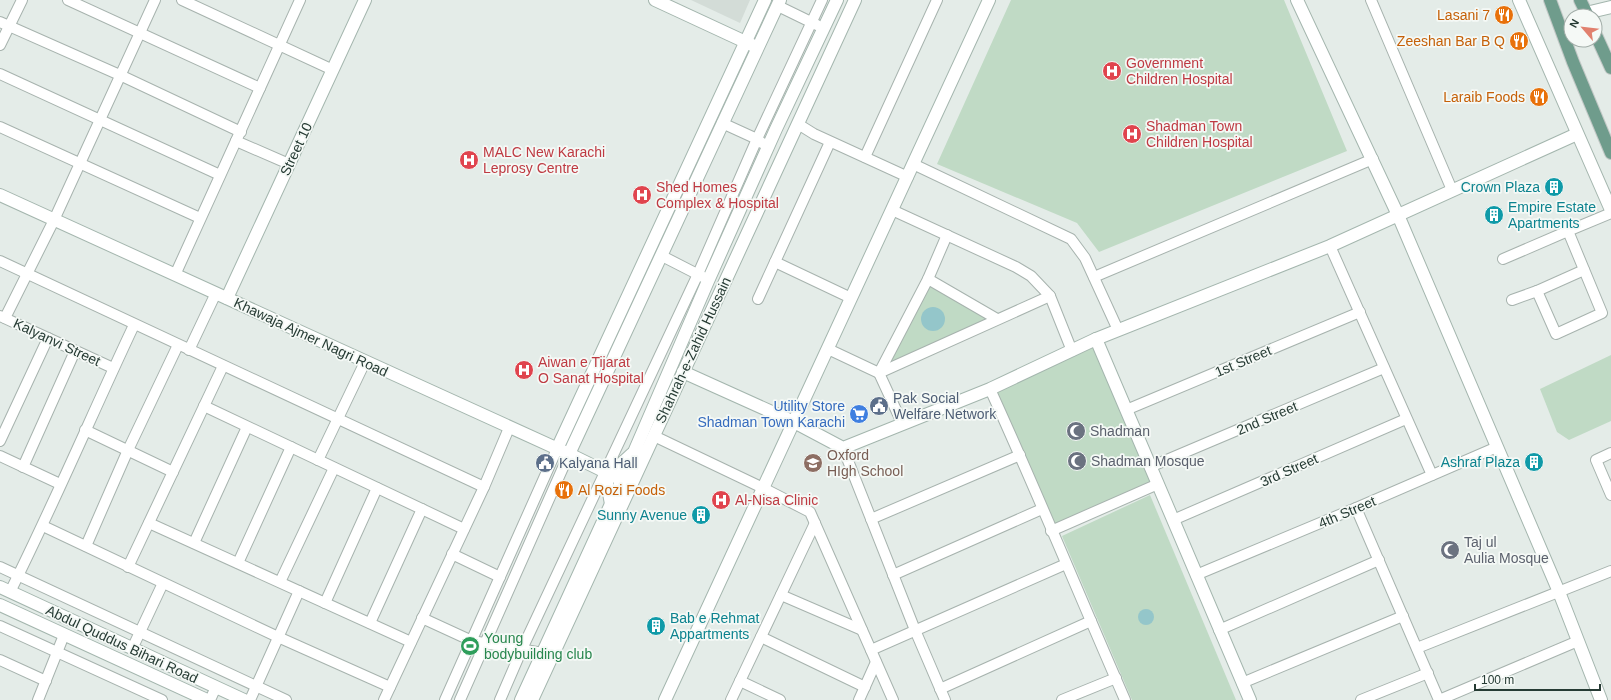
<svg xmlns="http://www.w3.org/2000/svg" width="1611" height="700" font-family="Helvetica,sans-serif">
	<rect width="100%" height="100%" fill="#e4ece8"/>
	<polygon fill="#d3dcd7" points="691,0 750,0 740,23"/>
	<g fill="#c0dac5">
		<polygon points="1011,0 1284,0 1347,151 1099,252 1077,223 937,164"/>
		<polygon points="928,279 997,319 879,373"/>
		<polygon points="1096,339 1158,484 1051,531 990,389"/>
		<polygon points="1611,355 1611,421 1569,440 1557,432 1540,389"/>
		<polygon points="1150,495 1236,700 1132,700 1062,536"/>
	</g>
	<g fill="#94c6ca">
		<circle cx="933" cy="319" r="12"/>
		<circle cx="1146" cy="617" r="8"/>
	</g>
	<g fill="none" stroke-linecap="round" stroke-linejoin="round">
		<g stroke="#a7b3ae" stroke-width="12">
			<g id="street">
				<polyline points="68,0 260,88"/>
				<polyline points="182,0 333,70"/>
				<polyline points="1371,0 1452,190"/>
				<polyline points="778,6 817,25"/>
				<polyline points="0,22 122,76 241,132"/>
				<polyline points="0,45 22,0"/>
				<polyline points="0,74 220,175"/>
				<polyline points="722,123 757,139 762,143"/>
				<polyline points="798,124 814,134 908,177"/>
				<polyline points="0,127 200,218"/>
				<polyline points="236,141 289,164"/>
				<polyline points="865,157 937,0"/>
				<polyline points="913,164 1071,239 1085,258 1118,330"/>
				<polyline points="892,210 1016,267 1031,276 1050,296 1072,351"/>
				<polyline points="1330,246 1432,475"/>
				<polyline points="662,256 703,277"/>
				<polyline points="1503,259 1568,231"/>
				<polyline points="0,261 484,487"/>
				<polyline points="775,262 851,298"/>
				<polyline points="175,275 300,0"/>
				<polyline points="1094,277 1373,159"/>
				<polyline points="928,279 997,319"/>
				<polyline points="1537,291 1584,270"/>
				<polyline points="758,299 830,142"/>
				<polyline points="1512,300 1537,291 1556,334 1602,313 1568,231 1611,213"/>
				<polyline points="0,316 113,368"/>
				<polyline points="5,318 54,220 155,0"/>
				<polyline points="828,349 879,373 1050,296"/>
				<polyline points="189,350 216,293"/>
				<path d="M990 389C1037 492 1080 597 1125 700"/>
				<polyline points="204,406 464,529"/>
				<polyline points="1126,410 1360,312"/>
				<polyline points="902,423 879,373 928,279 947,235"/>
				<polyline points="85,430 173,472"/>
				<polyline points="654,436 763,488 810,512 893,700"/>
				<polyline points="0,441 48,338"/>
				<polyline points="843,448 915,630 945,700"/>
				<polyline points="1611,453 1596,460 1611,495"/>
				<polyline points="0,456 60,484"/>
				<polyline points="318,460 365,362"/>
				<polyline points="23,467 75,351"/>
				<polyline points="1150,467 1384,368"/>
				<polyline points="1356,508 1439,700"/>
				<polyline points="871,519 1020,455"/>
				<polyline points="1173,520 1406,419"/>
				<polyline points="149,523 411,642"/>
				<polyline points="43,526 278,637 390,687"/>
				<polyline points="1051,531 1158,484"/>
				<polyline points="194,543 247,427"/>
				<polyline points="86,546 128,450 178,345"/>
				<polyline points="452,554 500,577"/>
				<polyline points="238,563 291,447"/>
				<polyline points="0,567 286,700"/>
				<polyline points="128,567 223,366"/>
				<polyline points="893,575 1042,509"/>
				<polyline points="1196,575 1356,508 1497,447"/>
				<polyline points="280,582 334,468"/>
				<path d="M10 592C54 504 92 414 134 325"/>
				<polyline points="781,595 862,630"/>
				<polyline points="325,603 377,488"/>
				<polyline points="422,618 472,641 543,653"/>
				<polyline points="370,623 422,509"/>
				<polyline points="0,626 162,700"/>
				<polyline points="1219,630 1379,560"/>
				<polyline points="761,637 865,687"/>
				<polyline points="1417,648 1611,571"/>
				<polyline points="132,649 163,583"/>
				<polyline points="871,650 1066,564"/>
				<polyline points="0,660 46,681"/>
				<polyline points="740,681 780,700"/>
				<polyline points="1242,683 1403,616"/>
				<polyline points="940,689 1091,621"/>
				<polyline points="38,700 64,635"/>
				<polyline points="210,700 216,687"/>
				<polyline points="250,700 299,591"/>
				<polyline points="384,700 484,487 509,428"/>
				<polyline points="445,700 557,449"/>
				<polyline points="460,700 569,454"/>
				<polyline points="500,700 522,649 698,274 757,139 822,0"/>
				<polyline points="731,700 815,523"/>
				<polyline points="859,700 876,662"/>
				<polyline points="1062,700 1116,678"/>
				<polyline points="1361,700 1428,673"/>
				<polyline points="1439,700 1578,641"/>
			</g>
		</g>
		<g stroke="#a4b6ae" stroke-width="14">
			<g id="secondary">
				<polyline points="655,0 752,45"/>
				<polyline points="1297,0 1398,215 1559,592 1601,700"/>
				<polyline points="1519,0 1611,210"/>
				<polyline points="1586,13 1611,7"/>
				<polyline points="0,195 569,454 622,480"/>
				<polyline points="227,298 365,0"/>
				<polyline points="1096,339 1250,700"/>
				<polyline points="683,372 794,422 843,448 990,389 1096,339 1330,246 1577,134"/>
				<polyline points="557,449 765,0"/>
				<polyline points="569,454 780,0"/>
				<polyline points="611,504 605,472 619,466 632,454"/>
				<polyline points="0,587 244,700"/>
				<polyline points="0,605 207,700"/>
				<polyline points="521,700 622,480 708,281 776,129 837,0"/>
				<polyline points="532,700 855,0"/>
				<polyline points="665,700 989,0"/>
			</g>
		</g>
		<g stroke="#c2c8c6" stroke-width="14">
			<g id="primary">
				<polyline points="1550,0 1573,62 1611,153"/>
				<polyline points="1580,0 1588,16"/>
				<polyline points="1595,33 1611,68"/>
			</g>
		</g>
		<use href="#street" stroke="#fff" stroke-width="10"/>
		<use href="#secondary" stroke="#fff" stroke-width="12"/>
		<use href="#primary" stroke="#6f9c8c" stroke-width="12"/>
	</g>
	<defs>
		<g id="restaurant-disc" transform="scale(1)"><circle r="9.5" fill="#e8710a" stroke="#f5f9f6"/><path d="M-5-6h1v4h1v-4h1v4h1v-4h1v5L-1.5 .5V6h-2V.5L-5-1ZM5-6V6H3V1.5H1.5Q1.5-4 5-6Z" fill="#fff"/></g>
		<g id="hospital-disc" transform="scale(1)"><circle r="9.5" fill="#e0444e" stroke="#f5f9f6"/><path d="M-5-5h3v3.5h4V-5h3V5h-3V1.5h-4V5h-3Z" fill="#fff"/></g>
		<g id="building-disc" transform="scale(1)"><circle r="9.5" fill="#0f9aa8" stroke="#f5f9f6"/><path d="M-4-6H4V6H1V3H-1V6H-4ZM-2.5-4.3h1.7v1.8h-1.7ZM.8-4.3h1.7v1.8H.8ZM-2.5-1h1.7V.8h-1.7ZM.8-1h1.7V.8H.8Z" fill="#fff"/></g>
		<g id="civic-disc" transform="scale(1)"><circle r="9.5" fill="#5c6f8a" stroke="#f5f9f6"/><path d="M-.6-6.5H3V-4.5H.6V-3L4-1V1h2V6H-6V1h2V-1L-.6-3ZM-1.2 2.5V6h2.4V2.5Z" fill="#fff"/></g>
		<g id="supermarket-disc" transform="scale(1)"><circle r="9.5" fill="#3f7fe0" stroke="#f5f9f6"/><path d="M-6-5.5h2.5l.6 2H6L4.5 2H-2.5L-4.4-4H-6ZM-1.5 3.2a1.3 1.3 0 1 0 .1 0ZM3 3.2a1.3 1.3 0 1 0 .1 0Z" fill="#fff"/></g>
		<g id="mosque-disc" transform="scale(1)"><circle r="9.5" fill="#6b7280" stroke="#f5f9f6"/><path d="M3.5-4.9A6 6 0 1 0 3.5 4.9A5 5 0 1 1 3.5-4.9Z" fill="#fff"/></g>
		<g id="school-disc" transform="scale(1)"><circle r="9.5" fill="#8d6e63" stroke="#f5f9f6"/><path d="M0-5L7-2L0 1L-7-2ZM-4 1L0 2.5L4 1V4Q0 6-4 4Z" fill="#fff"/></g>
		<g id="stadium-disc" transform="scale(1)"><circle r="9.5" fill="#2e9e5b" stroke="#f5f9f6"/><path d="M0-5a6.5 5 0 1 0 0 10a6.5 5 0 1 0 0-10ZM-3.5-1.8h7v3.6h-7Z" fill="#fff"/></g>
	</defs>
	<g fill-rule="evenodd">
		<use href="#restaurant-disc" x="1504" y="15"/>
		<use href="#restaurant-disc" x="1519" y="41"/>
		<use href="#hospital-disc" x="1112" y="71"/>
		<use href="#restaurant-disc" x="1539" y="97"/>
		<use href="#hospital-disc" x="1132" y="134"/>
		<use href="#hospital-disc" x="469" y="160"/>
		<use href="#building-disc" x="1554" y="187"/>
		<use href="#hospital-disc" x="642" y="195"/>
		<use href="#building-disc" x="1494" y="215"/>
		<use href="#hospital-disc" x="524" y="370"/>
		<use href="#civic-disc" x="879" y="406"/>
		<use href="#supermarket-disc" x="859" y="414"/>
		<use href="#mosque-disc" x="1076" y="431"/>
		<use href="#mosque-disc" x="1077" y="461"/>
		<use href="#building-disc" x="1534" y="462"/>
		<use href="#civic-disc" x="545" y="463"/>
		<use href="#school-disc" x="813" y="463"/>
		<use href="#restaurant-disc" x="564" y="490"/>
		<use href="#hospital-disc" x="721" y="500"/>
		<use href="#building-disc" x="701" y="515"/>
		<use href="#mosque-disc" x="1450" y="550"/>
		<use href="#building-disc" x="656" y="626"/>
		<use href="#stadium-disc" x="470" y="646"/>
	</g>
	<g text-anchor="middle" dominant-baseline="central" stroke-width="3.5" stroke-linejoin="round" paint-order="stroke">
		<g font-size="14" fill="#c56008" stroke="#f5f9f6" text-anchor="end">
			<text x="1490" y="15">Lasani 7</text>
			<text x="1505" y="41">Zeeshan Bar B Q</text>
			<text x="1525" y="97">Laraib Foods</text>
			<text x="578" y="490" text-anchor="start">Al Rozi Foods</text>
		</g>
		<g font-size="14" fill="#be3a42" stroke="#f5f9f6" text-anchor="start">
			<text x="1126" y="63">Government<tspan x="1126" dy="16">Children Hospital</tspan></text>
			<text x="1146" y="126">Shadman Town<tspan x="1146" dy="16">Children Hospital</tspan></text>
			<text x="483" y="152">MALC New Karachi<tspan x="483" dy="16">Leprosy Centre</tspan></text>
			<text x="656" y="187">Shed Homes<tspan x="656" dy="16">Complex &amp; Hospital</tspan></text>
			<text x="538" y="362">Aiwan e Tijarat<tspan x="538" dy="16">O Sanat Hospital</tspan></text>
			<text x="735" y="500">Al-Nisa Clinic</text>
		</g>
		<g font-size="14" fill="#263b34" stroke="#f5f9f6">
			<text transform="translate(296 149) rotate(-65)">Street 10</text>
			<text transform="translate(311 337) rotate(25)">Khawaja Ajmer Nagri Road</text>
			<text transform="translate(57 342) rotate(25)">Kalyanvi Street</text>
			<text transform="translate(693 350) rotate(-65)">Shahrah-e-Zahid Hussain</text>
			<text transform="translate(1243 361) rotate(-23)">1st Street</text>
			<text transform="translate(1267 418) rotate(-23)">2nd Street</text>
			<text transform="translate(1289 470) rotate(-24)">3rd Street</text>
			<text transform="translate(1347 512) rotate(-23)">4th Street</text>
			<text transform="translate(122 644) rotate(25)">Abdul Quddus Bihari Road</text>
		</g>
		<g font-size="14" fill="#0d838f" stroke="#f5f9f6" text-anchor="end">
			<text x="1540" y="187">Crown Plaza</text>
			<text x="1508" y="207" text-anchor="start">Empire Estate<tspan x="1508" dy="16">Apartments</tspan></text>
			<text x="1520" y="462">Ashraf Plaza</text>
			<text x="687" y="515">Sunny Avenue</text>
			<text x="670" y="618" text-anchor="start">Bab e Rehmat<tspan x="670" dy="16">Appartments</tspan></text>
		</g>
		<g font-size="14" fill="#4e5e75" stroke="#f5f9f6" text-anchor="start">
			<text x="893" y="398">Pak Social<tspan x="893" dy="16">Welfare Network</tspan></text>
			<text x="559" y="463">Kalyana Hall</text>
		</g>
		<g font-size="14" fill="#366cbe" stroke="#f5f9f6" text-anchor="end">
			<text x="845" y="406">Utility Store<tspan x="845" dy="16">Shadman Town Karachi</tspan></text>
		</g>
		<g font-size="14" fill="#5b616d" stroke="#f5f9f6" text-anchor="start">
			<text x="1090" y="431">Shadman</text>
			<text x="1091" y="461">Shadman Mosque</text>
			<text x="1464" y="542">Taj ul<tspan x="1464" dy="16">Aulia Mosque</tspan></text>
		</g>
		<g font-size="14" fill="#785e54" stroke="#f5f9f6" text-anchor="start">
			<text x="827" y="455">Oxford<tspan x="827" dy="16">HIgh School</tspan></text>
		</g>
		<g font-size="14" fill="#27864d" stroke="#f5f9f6" text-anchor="start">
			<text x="484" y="638">Young<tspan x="484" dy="16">bodybuilding club</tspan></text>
		</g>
	</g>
	<g transform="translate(1583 28) rotate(298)"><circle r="19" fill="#f5f9f6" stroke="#a2ada8"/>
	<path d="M0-3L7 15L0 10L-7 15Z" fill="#e1806e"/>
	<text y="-6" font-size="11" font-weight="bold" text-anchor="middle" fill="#263b34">N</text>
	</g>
	<path d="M1475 684v6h125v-6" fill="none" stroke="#263b34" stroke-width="2"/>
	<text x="1481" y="684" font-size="12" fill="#263b34" stroke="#f5f9f6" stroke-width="3" paint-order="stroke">100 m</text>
</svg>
